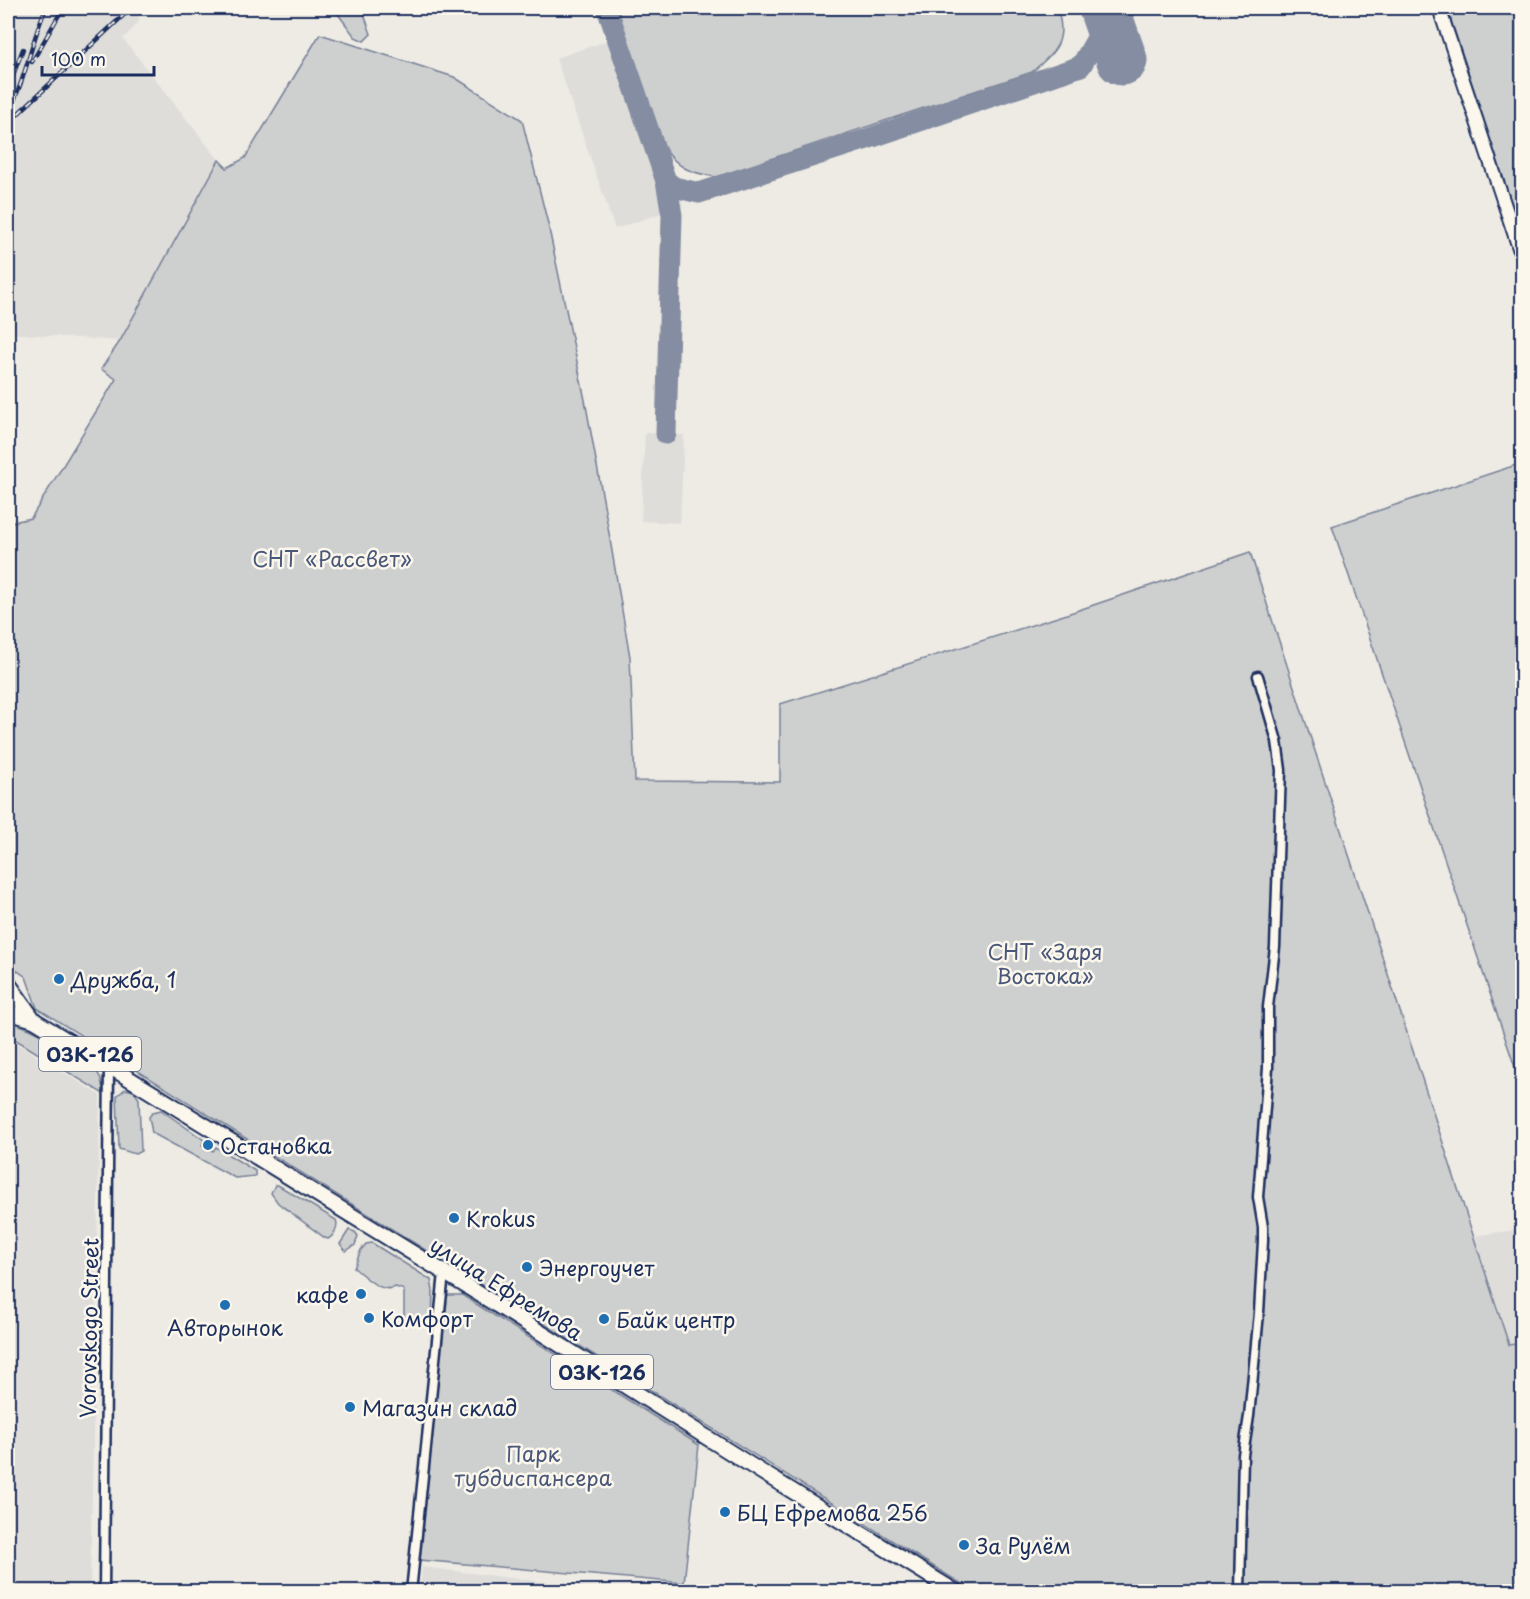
<svg xmlns="http://www.w3.org/2000/svg" width="1530" height="1599" font-family="'Playpen Sans',sans-serif">
	<rect width="100%" height="100%" fill="#eeebe4"/>
	<filter id="ink" filterUnits="userSpaceOnUse"><feTurbulence type="fractalNoise" baseFrequency=".0167" numOctaves="2"/><feDisplacementMap in="SourceGraphic" scale="12" xChannelSelector="R" yChannelSelector="G"/><feConvolveMatrix kernelMatrix="1 2 1 2 8 2 1 2 1" color-interpolation-filters="sRGB"/></filter>
	<g filter="url(#ink)">
		<g fill="#deddda">
			<polygon points="8,8 135,8 139,18 138,23 123,39 219,160 120,341 8,333"/>
			<polygon points="624,35 683,206 615,229 556,58"/>
			<polygon points="645,433 684,435 680,523 641,521"/>
			<polygon points="8,1038 100,1095 90,1591 8,1591"/>
			<polygon points="1522,1229 1522,1343 1509,1346 1474,1236"/>
			<polygon points="422,1567 618,1591 420,1591"/>
		</g>
		<g fill="#cecfcf" stroke="#747f96" stroke-width="1.5">
			<polygon points="320,8 370,8 364,14 371,34 364,41 355,37 338,14"/>
			<path d="M615 8H1057C1068 41 1056 51 1032 72L716 177C688 172 679 169 662 146Z"/>
			<polygon points="1447,8 1522,8 1522,235"/>
			<polygon points="320,34 454,77 522,120 548,224 585,400 605,510 630,657 635,781 780,782 780,704 1064,615 1250,552 1509,1345 1522,1343 1522,1591 973,1591 37,1008 26,977 8,964 8,523 31,518 116,379 101,369 120,341 219,160 227,168 245,158"/>
			<polygon points="1522,463 1522,1088 1332,526"/>
			<path d="M8 1021C30 1027 90 1057 100 1077 102 1082 103 1090 105 1095L8 1035Z"/>
			<polygon points="125,1089 134,1091 139,1099 141,1151 135,1154 119,1149 117,1096"/>
			<polygon points="161,1110 204,1140 202,1145 213,1151 216,1147 255,1171 255,1176 235,1178 152,1133 149,1117 153,1112"/>
			<path d="M275 1185H278L336 1220C339 1226 334 1236 328 1239L325 1238 278 1203 271 1193Z"/>
			<polygon points="349,1230 355,1232 358,1236 355,1245 346,1251 340,1244"/>
			<path d="M372 1243 431 1280 433 1291 432 1319 404 1320V1290L396 1287C380 1294 366 1277 354 1268L361 1250 366 1244Z"/>
			<polygon points="449,1295 462,1295 699,1445 684,1583 419,1560 445,1298"/>
		</g>
		<g fill="none" stroke-linecap="round" stroke-linejoin="round">
			<g stroke="#848da1" stroke-width="21">
				<polyline points="607,8 666,181 674,187 699,193 867,139 1081,66 1108,19"/>
				<polyline points="666,181 672,215 666,434"/>
			</g>
			<polyline stroke="#848da1" stroke-width="51" points="1104,8 1122,60"/>
			<g stroke="#1b2f5e" stroke-width="13">
				<g id="street">
					<polyline points="104,1592 109,1066"/>
					<polyline points="411,1592 444,1273"/>
					<polyline points="1240,1592 1243,1455 1249,1416 1259,1313 1263,1241 1263,1227 1258,1197 1268,1068 1268,1007 1275,947 1281,770 1277,741 1258,676"/>
				</g>
			</g>
			<g stroke="#1b2f5e" stroke-width="16">
				<polyline id="secondary" points="1439,8 1522,257"/>
			</g>
			<g stroke="#1b2f5e" stroke-width="18">
				<g id="primary">
					<polyline points="8,983 34,1020 8,1012"/>
					<polyline points="34,1020 489,1300 760,1471 956,1592"/>
				</g>
			</g>
			<use href="#street" stroke="#fbf7ec" stroke-width="8"/>
			<use href="#secondary" stroke="#fbf7ec" stroke-width="12"/>
			<use href="#primary" stroke="#fbf7ec" stroke-width="14"/>
			<g stroke="#1b2f5e" stroke-width="4.5">
				<g id="rail">
					<polyline points="32,62 63,8"/>
					<polyline points="8,88 23,49"/>
					<path d="M8 112C26 80 31 41 46 8"/>
					<polyline points="8,123 128,11"/>
				</g>
			</g>
			<use href="#rail" stroke="#fbf7ec" stroke-width="2" stroke-dasharray="7" stroke-linecap="butt"/>
		</g>
	</g>
	<g fill="#1f6fb2" stroke="#fbf7ec" stroke-width="2">
		<circle cx="59" cy="979" r="6"/>
		<circle cx="208" cy="1145" r="6"/>
		<circle cx="454" cy="1218" r="6"/>
		<circle cx="527" cy="1267" r="6"/>
		<circle cx="361" cy="1294" r="6"/>
		<circle cx="225" cy="1305" r="6"/>
		<circle cx="369" cy="1318" r="6"/>
		<circle cx="604" cy="1319" r="6"/>
		<circle cx="350" cy="1407" r="6"/>
		<circle cx="725" cy="1512" r="6"/>
		<circle cx="964" cy="1545" r="6"/>
	</g>
	<g text-anchor="middle" dominant-baseline="central" stroke-width="5" stroke-linejoin="round" paint-order="stroke">
		<g fill="#fbf7ec" stroke="#5e6b89" stroke-width="1.5">
			<rect x="39" y="1037" width="102" height="34" rx="4.5"/>
			<rect x="551" y="1355" width="102" height="34" rx="4.5"/>
		</g>
		<g font-size="20" font-weight="bold" fill="#1b2f5e">
			<text x="90" y="1054">03К-126</text>
			<text x="602" y="1372">03К-126</text>
		</g>
		<g font-size="21" fill="#48577a" stroke="#fbf7ec">
			<text x="332" y="558">СНТ «Рассвет»</text>
			<text x="1045" y="951">СНТ «Заря<tspan x="1045" dy="24">Востока»</tspan></text>
			<text x="533" y="1453">Парк<tspan x="533" dy="24">тубдиспансера</tspan></text>
		</g>
		<g font-size="21" fill="#1b2f5e" stroke="#fbf7ec" text-anchor="start">
			<text x="71" y="979">Дружба, 1</text>
			<text x="220" y="1145">Остановка</text>
			<text x="466" y="1218">Krokus</text>
			<text x="539" y="1267">Энергоучет</text>
			<text x="349" y="1294" text-anchor="end">кафе</text>
			<text x="381" y="1318">Комфорт</text>
			<text x="616" y="1319">Байк центр</text>
			<text x="225" y="1327" text-anchor="middle">Авторынок</text>
			<text x="362" y="1407">Магазин склад</text>
			<text x="737" y="1512">БЦ Ефремова 256</text>
			<text x="976" y="1545">За Рулём</text>
		</g>
		<g font-size="21" fill="#1b2f5e" stroke="#fbf7ec">
			<text transform="translate(507 1288) rotate(32)">улица Ефремова</text>
			<text transform="translate(88 1328) rotate(-89)">Vorovskogo Street</text>
		</g>
	</g>
	<rect width="1530" height="1599" fill="none" stroke="#fbf7ec" stroke-width="30"/>
	<rect x="15" y="15" width="1500" height="1569" fill="none" stroke="#1b2f5e" stroke-width="2" filter="url(#ink)"/>
	<path d="M42 66v9h112v-9" fill="none" stroke="#1b2f5e" stroke-width="3"/>
	<text x="51" y="66" font-size="18" fill="#1b2f5e" stroke="#fbf7ec" stroke-width="4.5" paint-order="stroke">100 m</text>
</svg>
